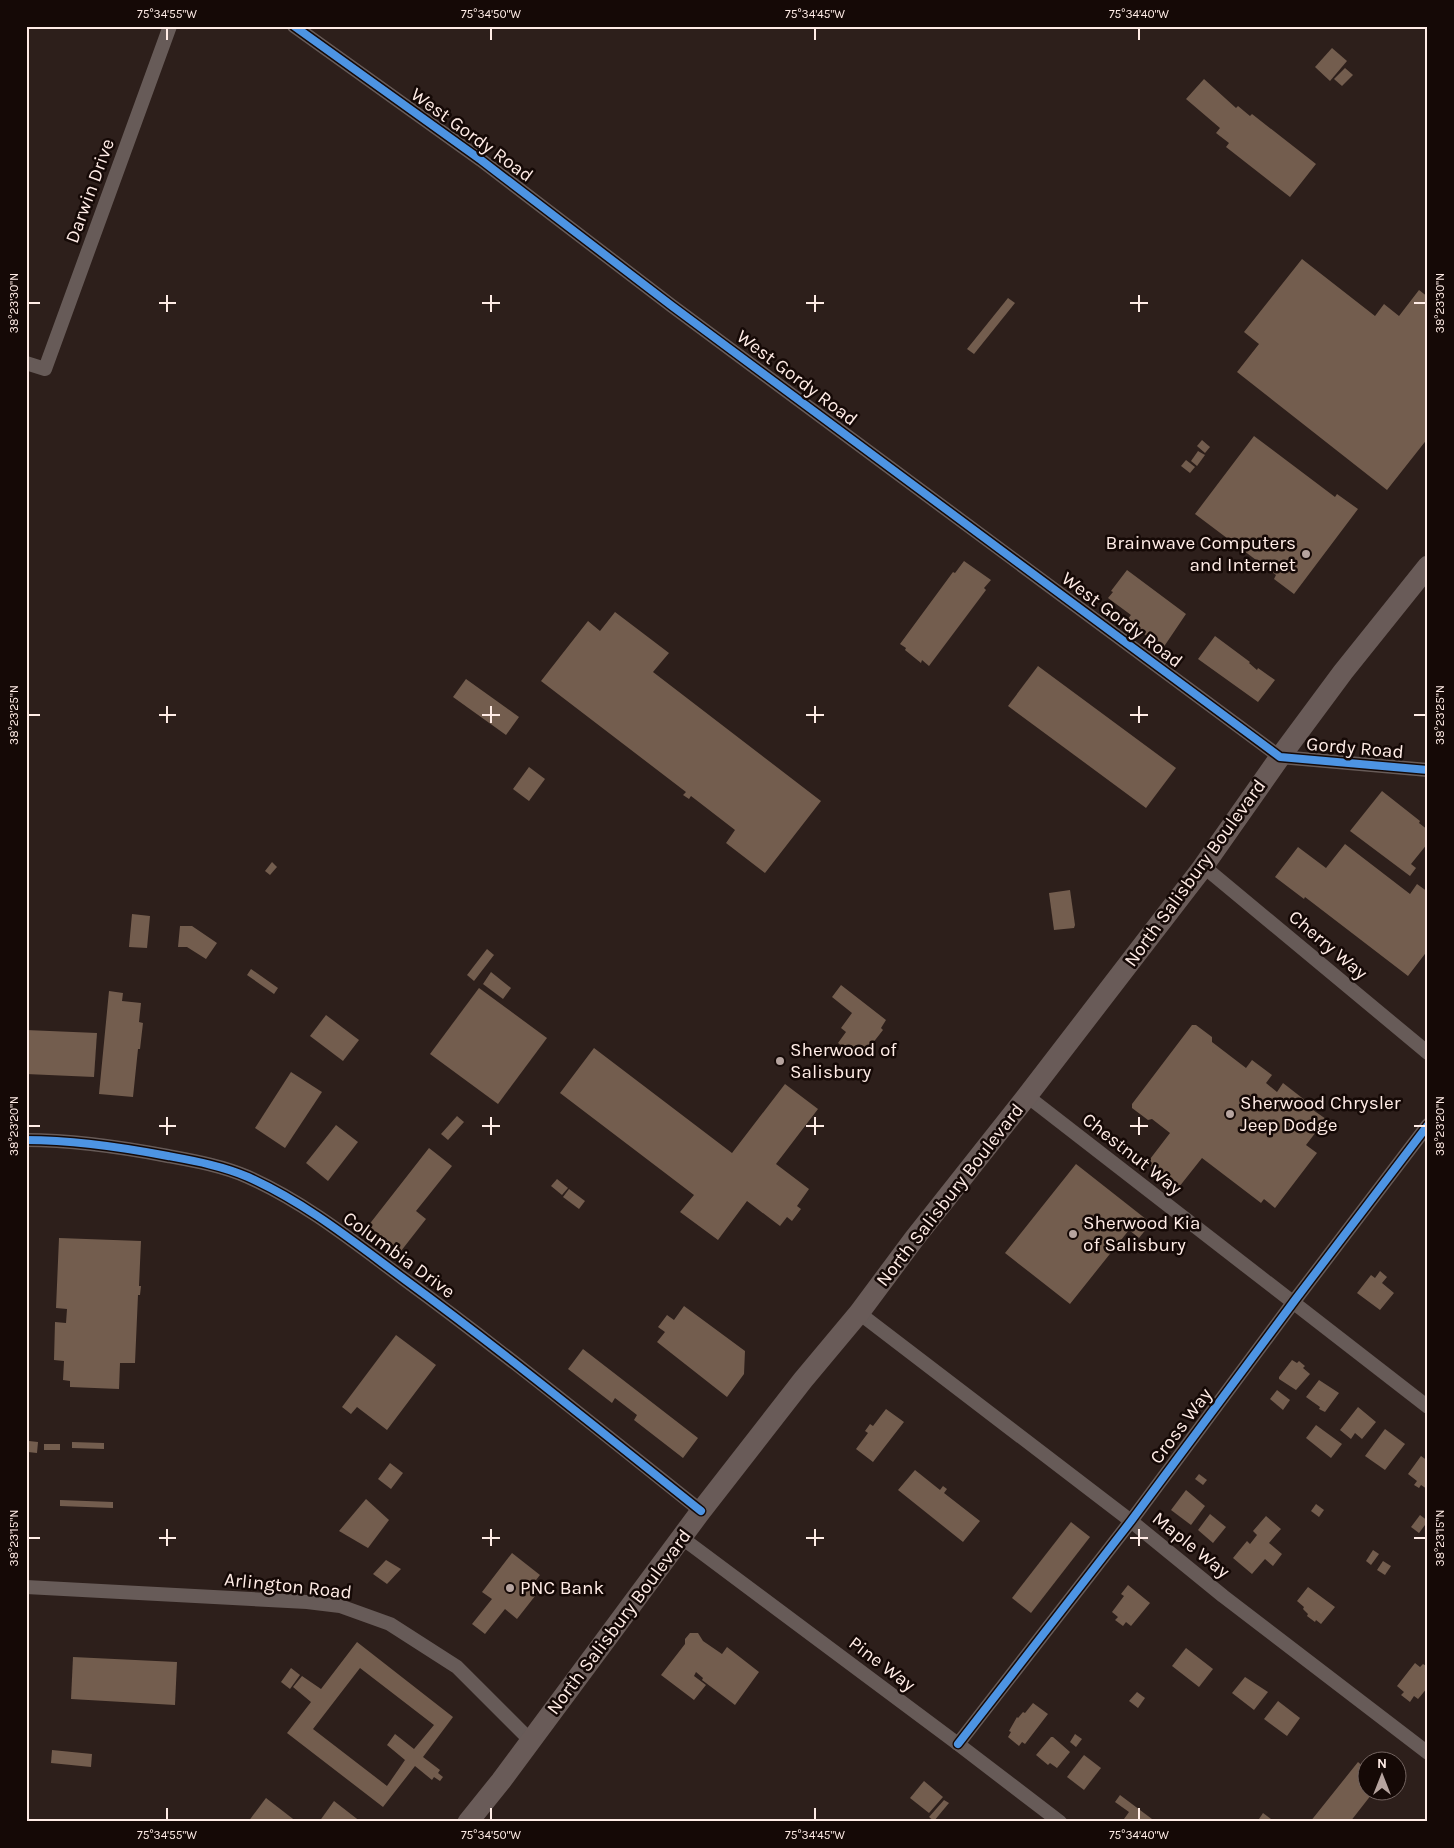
<svg xmlns="http://www.w3.org/2000/svg" width="1454" height="1848" font-family="Karla,sans-serif">
	<rect width="100%" height="100%" fill="#2d1f1b"/>
	<g fill="#735d4e" fill-rule="evenodd">
		<polygon points="1332,48 1347,61 1330,81 1315,67"/>
		<polygon points="1345,68 1353,75 1342,86 1334,79"/>
		<polygon points="1204,79 1236,108 1238,106 1250,116 1252,114 1316,164 1290,197 1226,147 1229,143 1216,133 1220,128 1186,99"/>
		<polygon points="1302,259 1375,316 1384,304 1399,316 1419,290 1428,297 1428,438 1387,490 1237,372 1259,344 1244,332"/>
		<polygon points="1008,298 1015,303 974,354 967,349"/>
		<polygon points="1254,436 1335,497 1337,494 1358,509 1294,594 1274,579 1276,575 1195,514"/>
		<polygon points="1202,440 1210,447 1205,453 1197,446"/>
		<polygon points="1198,451 1205,455 1197,466 1191,461"/>
		<polygon points="1186,460 1195,467 1190,473 1181,466"/>
		<polygon points="964,561 991,580 984,588 986,590 929,666 922,660 921,663 905,650 906,648 900,644 953,572 955,573"/>
		<polygon points="1127,570 1186,614 1163,648 1126,621 1131,615 1108,598 1113,592 1111,591"/>
		<polygon points="615,612 669,653 653,672 821,801 765,873 726,843 735,830 691,796 689,799 683,795 686,792 541,681 588,621 600,631"/>
		<polygon points="1215,636 1250,662 1249,663 1257,670 1258,668 1275,680 1258,702 1198,659"/>
		<polygon points="1038,666 1176,768 1146,808 1008,706"/>
		<polygon points="466,679 519,717 506,735 453,697"/>
		<polygon points="529,767 545,779 529,801 513,789"/>
		<polygon points="1382,791 1420,821 1419,823 1428,830 1428,843 1411,864 1416,868 1410,876 1350,831"/>
		<polygon points="1345,844 1410,894 1417,884 1428,892 1428,950 1408,976 1305,897 1304,899 1275,877 1298,847 1326,868"/>
		<polygon points="272,862 277,867 270,875 265,871"/>
		<polygon points="1070,890 1075,925 1074,928 1054,930 1049,893"/>
		<polygon points="132,914 150,916 147,948 129,947"/>
		<polygon points="180,926 192,926 217,943 206,959 187,947 178,947"/>
		<polygon points="487,949 494,955 474,981 467,975"/>
		<polygon points="251,969 278,988 274,994 247,975"/>
		<polygon points="491,972 511,988 503,999 483,984"/>
		<polygon points="841,985 886,1020 881,1028 883,1030 865,1053 862,1051 857,1058 838,1043 846,1032 841,1028 852,1013 832,997"/>
		<polygon points="479,988 547,1038 498,1104 430,1054"/>
		<polygon points="109,991 123,993 122,1001 141,1003 139,1022 143,1023 140,1049 138,1049 133,1097 99,1094"/>
		<polygon points="326,1015 359,1040 343,1061 310,1036"/>
		<polygon points="1192,1025 1196,1025 1212,1037 1212,1042 1246,1068 1252,1060 1272,1075 1266,1083 1277,1092 1283,1083 1315,1108 1313,1110 1326,1119 1306,1145 1317,1153 1275,1208 1264,1199 1261,1203 1202,1158 1179,1187 1147,1163 1170,1133 1152,1119 1148,1120 1132,1108 1132,1104"/>
		<polygon points="26,1030 97,1033 94,1077 26,1074"/>
		<polygon points="594,1048 732,1153 785,1084 818,1109 776,1164 809,1189 797,1206 801,1209 792,1221 787,1217 780,1226 747,1201 718,1240 680,1212 694,1195 560,1093"/>
		<polygon points="291,1072 322,1092 285,1148 255,1128"/>
		<polygon points="457,1116 464,1122 448,1140 441,1134"/>
		<polygon points="336,1125 358,1142 328,1181 306,1163"/>
		<polygon points="429,1148 452,1166 416,1211 426,1219 401,1251 368,1226"/>
		<polygon points="1076,1164 1151,1223 1139,1238 1129,1230 1070,1304 1005,1253"/>
		<polygon points="557,1179 568,1188 562,1195 551,1186"/>
		<polygon points="569,1189 585,1201 579,1209 563,1197"/>
		<polygon points="59,1238 141,1241 139,1286 141,1286 140,1295 138,1295 135,1363 120,1363 119,1389 70,1387 70,1381 63,1380 64,1361 54,1360 55,1322 66,1323 67,1309 56,1308"/>
		<polygon points="1380,1271 1387,1277 1382,1283 1394,1293 1380,1310 1357,1293 1371,1275 1375,1278"/>
		<polygon points="684,1306 745,1351 744,1374 727,1397 657,1342 665,1332 658,1327 667,1315 674,1320"/>
		<polygon points="396,1335 436,1365 387,1430 357,1407 351,1414 342,1407"/>
		<polygon points="583,1349 698,1438 683,1458 634,1420 637,1415 615,1398 612,1403 568,1369"/>
		<polygon points="1292,1360 1297,1363 1299,1361 1305,1366 1303,1368 1310,1374 1296,1390 1279,1379 1279,1377"/>
		<polygon points="1319,1380 1339,1393 1325,1412 1319,1409 1320,1407 1306,1397"/>
		<polygon points="1277,1390 1290,1400 1283,1410 1270,1399"/>
		<polygon points="1358,1407 1376,1422 1362,1439 1355,1433 1351,1439 1340,1430"/>
		<polygon points="886,1409 904,1422 873,1462 856,1449 868,1433 865,1431 870,1424 873,1426"/>
		<polygon points="1316,1425 1342,1444 1331,1458 1306,1438"/>
		<polygon points="1385,1429 1405,1444 1385,1470 1365,1456"/>
		<polygon points="29,1441 38,1442 37,1453 28,1452"/>
		<polygon points="72,1442 104,1443 104,1449 72,1448"/>
		<rect x="44" y="1444" width="16" height="6"/>
		<polygon points="1421,1456 1428,1461 1427,1489 1421,1485 1419,1488 1414,1485 1417,1481 1408,1474"/>
		<polygon points="390,1463 403,1473 391,1489 378,1479"/>
		<polygon points="915,1470 940,1490 943,1486 947,1489 944,1493 980,1521 963,1542 898,1490"/>
		<polygon points="1199,1474 1207,1480 1203,1485 1195,1479"/>
		<polygon points="1186,1490 1205,1506 1191,1525 1171,1510"/>
		<polygon points="366,1499 389,1520 368,1548 339,1531"/>
		<polygon points="60,1500 113,1502 113,1508 60,1506"/>
		<polygon points="1316,1504 1324,1510 1319,1517 1311,1511"/>
		<polygon points="1210,1514 1226,1527 1213,1543 1198,1530"/>
		<polygon points="1420,1515 1428,1521 1419,1533 1411,1527"/>
		<polygon points="1266,1516 1281,1529 1269,1543 1282,1554 1273,1566 1265,1559 1252,1574 1233,1558 1247,1541 1250,1544 1257,1535 1253,1531"/>
		<polygon points="1071,1522 1090,1537 1031,1613 1012,1598"/>
		<polygon points="1373,1550 1379,1554 1371,1565 1366,1561"/>
		<polygon points="512,1553 540,1575 532,1585 539,1591 517,1619 505,1609 485,1634 472,1624 492,1599 482,1592"/>
		<polygon points="386,1560 401,1569 387,1584 373,1574"/>
		<polygon points="1383,1561 1391,1566 1385,1575 1377,1570"/>
		<polygon points="1128,1585 1150,1603 1131,1626 1126,1622 1123,1626 1115,1620 1118,1617 1112,1612 1124,1596 1121,1594"/>
		<polygon points="1308,1587 1335,1607 1321,1624 1316,1620 1315,1622 1307,1616 1308,1614 1303,1609 1304,1607 1297,1601"/>
		<polygon points="690,1633 698,1633 703,1641 722,1654 727,1647 759,1672 735,1705 702,1680 703,1678 696,1672 694,1676 706,1685 694,1700 661,1675 685,1644 685,1639"/>
		<path d="M357 1642 453 1717 423 1757 440 1770 438 1773 443 1777 440 1781 434 1777 432 1780 415 1766 383 1807 287 1733 311 1702 293 1687 302 1676 321 1689ZM360 1668 434 1725 414 1749 395 1734 387 1745 405 1760 387 1786 313 1729Z"/>
		<polygon points="1186,1648 1213,1669 1199,1687 1172,1666"/>
		<polygon points="73,1657 177,1662 175,1705 71,1699"/>
		<polygon points="1415,1663 1420,1667 1423,1664 1428,1667 1426,1673 1428,1674 1428,1687 1418,1699 1414,1696 1410,1702 1401,1695 1404,1692 1397,1686"/>
		<polygon points="291,1668 300,1675 290,1689 281,1682"/>
		<polygon points="1245,1677 1268,1692 1254,1710 1232,1693"/>
		<polygon points="1137,1692 1145,1698 1138,1708 1129,1701"/>
		<polygon points="1278,1701 1300,1718 1287,1736 1264,1719"/>
		<polygon points="1033,1703 1048,1714 1025,1744 1022,1742 1019,1746 1008,1737 1011,1732 1009,1731 1017,1717 1018,1718 1023,1712 1025,1713"/>
		<polygon points="1075,1734 1082,1739 1076,1747 1070,1742"/>
		<polygon points="1051,1737 1053,1737 1070,1752 1057,1768 1050,1763 1048,1765 1036,1755"/>
		<polygon points="52,1750 92,1754 91,1767 51,1763"/>
		<polygon points="1084,1755 1101,1768 1084,1790 1067,1777"/>
		<polygon points="1358,1762 1366,1769 1366,1790 1375,1790 1350,1822 1310,1822"/>
		<polygon points="924,1781 943,1797 929,1813 910,1798"/>
		<polygon points="1120,1795 1152,1819 1150,1822 1128,1822 1124,1819 1129,1812 1115,1802"/>
		<polygon points="266,1798 297,1822 248,1822"/>
		<polygon points="944,1800 949,1803 934,1821 929,1817"/>
		<polygon points="334,1801 361,1822 319,1822"/>
		<polygon points="1263,1813 1275,1822 1257,1822"/>
	</g>
	<g fill="none" stroke-linecap="round" stroke-linejoin="round">
		<g stroke="#675b58" stroke-width="14">
			<polyline points="294,26 481,160 672,306 1280,757 1428,770"/>
			<polyline points="26,363 45,369 170,26"/>
			<polyline points="1203,866 1428,1053"/>
			<polyline points="1027,1096 1428,1407"/>
			<path d="M26 1140C74 1140 121 1147 168 1156 195 1161 223 1166 248 1177 306 1203 354 1242 404 1279 505 1353 603 1433 701 1511"/>
			<polyline points="859,1313 1131,1521 1223,1596 1428,1753"/>
			<polyline points="682,1538 958,1744 1060,1822"/>
			<polyline points="26,1587 307,1602 340,1606 390,1624 457,1667 530,1740"/>
			<polyline points="958,1744 1131,1521 1295,1300 1428,1125"/>
		</g>
		<polyline stroke="#695b58" stroke-width="21" points="468,1822 501,1781 701,1511 803,1380 859,1313 914,1239 1027,1096 1200,871 1280,757 1343,672 1428,566"/>
		<g stroke="#150906" stroke-width="11">
			<g id="cycleway">
				<polyline points="294,26 481,160 672,306 1280,757 1428,770"/>
				<path d="M26 1140C74 1140 121 1147 168 1156 195 1161 223 1166 248 1177 306 1203 354 1242 404 1279 505 1353 603 1433 701 1511"/>
				<polyline points="958,1744 1131,1521 1295,1300 1428,1125"/>
			</g>
		</g>
		<use href="#cycleway" stroke="#4d94e3" stroke-width="8"/>
	</g>
	<path fill="none" stroke="#ffece6" stroke-width="2" d="M167 28V40M491 28V40M815 28V40M1139 28V40M167 295V312M491 295V312M815 295V312M1139 295V312M28 303H40M159 303H176M482 303H500M806 303H824M1130 303H1148M1414 303H1426M167 706V723M491 706V723M815 706V723M1139 706V723M28 715H40M159 715H176M482 715H500M806 715H824M1130 715H1148M1414 715H1426M167 1117V1135M491 1117V1135M815 1117V1135M1139 1117V1135M28 1126H40M159 1126H176M482 1126H500M806 1126H824M1130 1126H1148M1414 1126H1426M167 1529V1546M491 1529V1546M815 1529V1546M1139 1529V1546M28 1538H40M159 1538H176M482 1538H500M806 1538H824M1130 1538H1148M1414 1538H1426M167 1808V1820M491 1808V1820M815 1808V1820M1139 1808V1820"/>
	<g fill="#b6a49f" stroke="#150906" stroke-width="2">
		<circle cx="1306" cy="554" r="5"/>
		<circle cx="780" cy="1061" r="5"/>
		<circle cx="1230" cy="1114" r="5"/>
		<circle cx="1073" cy="1234" r="5"/>
		<circle cx="510" cy="1588" r="5"/>
	</g>
	<g text-anchor="middle" dominant-baseline="central" stroke-width="5" stroke-linejoin="round" paint-order="stroke">
		<g font-size="19" fill="#ffece6" stroke="#150906">
			<text transform="translate(472 135) rotate(36)">West Gordy Road</text>
			<text transform="translate(90 191) rotate(-70)">Darwin Drive</text>
			<text transform="translate(797 378) rotate(37)">West Gordy Road</text>
			<text transform="translate(1122 620) rotate(37)">West Gordy Road</text>
			<text transform="translate(1355 748) rotate(5)">Gordy Road</text>
			<text transform="translate(1195 873) rotate(-54)">North Salisbury Boulevard</text>
			<text transform="translate(1328 945) rotate(40)">Cherry Way</text>
			<text transform="translate(1132 1154) rotate(38)">Chestnut Way</text>
			<text transform="translate(950 1195) rotate(-52)">North Salisbury Boulevard</text>
			<text transform="translate(399 1255) rotate(36)">Columbia Drive</text>
			<text transform="translate(1181 1426) rotate(-53)">Cross Way</text>
			<text transform="translate(1191 1545) rotate(39)">Maple Way</text>
			<text transform="translate(288 1586) rotate(6)">Arlington Road</text>
			<text transform="translate(619 1622) rotate(-53)">North Salisbury Boulevard</text>
			<text transform="translate(882 1664) rotate(37)">Pine Way</text>
		</g>
		<g font-size="19" fill="#ffece6" stroke="#150906" text-anchor="start">
			<text x="1296" y="543" text-anchor="end">Brainwave Computers<tspan x="1296" dy="22">and Internet</tspan></text>
			<text x="790" y="1050">Sherwood of<tspan x="790" dy="22">Salisbury</tspan></text>
			<text x="1240" y="1103">Sherwood Chrysler<tspan x="1240" dy="22">Jeep Dodge</tspan></text>
			<text x="1083" y="1223">Sherwood Kia<tspan x="1083" dy="22">of Salisbury</tspan></text>
			<text x="520" y="1588">PNC Bank</text>
		</g>
	</g>
	<rect width="1454" height="1848" fill="none" stroke="#150906" stroke-width="55"/>
	<g transform="translate(1382 1776)"><circle r="24" fill="#150906" stroke="#736460"/>
	<path d="M0-4L9 19L0 12L-9 19Z" fill="#b6a49f"/>
	<text y="-8" font-size="14" font-weight="bold" text-anchor="middle" fill="#ffece6">N</text>
	</g>
	<rect x="28" y="28" width="1398" height="1792" fill="none" stroke="#ffece6" stroke-width="2"/>
	<g font-size="12" text-anchor="middle" fill="#ffece6">
		<text x="167" y="18">75°34'55"W</text>
		<text x="491" y="18">75°34'50"W</text>
		<text x="815" y="18">75°34'45"W</text>
		<text x="1139" y="18">75°34'40"W</text>
		<text transform="translate(14 303) rotate(-90)" y="4">38°23'30"N</text>
		<text transform="translate(1440 303) rotate(-90)" y="4">38°23'30"N</text>
		<text transform="translate(14 715) rotate(-90)" y="4">38°23'25"N</text>
		<text transform="translate(1440 715) rotate(-90)" y="4">38°23'25"N</text>
		<text transform="translate(14 1126) rotate(-90)" y="4">38°23'20"N</text>
		<text transform="translate(1440 1126) rotate(-90)" y="4">38°23'20"N</text>
		<text transform="translate(14 1538) rotate(-90)" y="4">38°23'15"N</text>
		<text transform="translate(1440 1538) rotate(-90)" y="4">38°23'15"N</text>
		<text x="167" y="1839">75°34'55"W</text>
		<text x="491" y="1839">75°34'50"W</text>
		<text x="815" y="1839">75°34'45"W</text>
		<text x="1139" y="1839">75°34'40"W</text>
	</g>
</svg>
